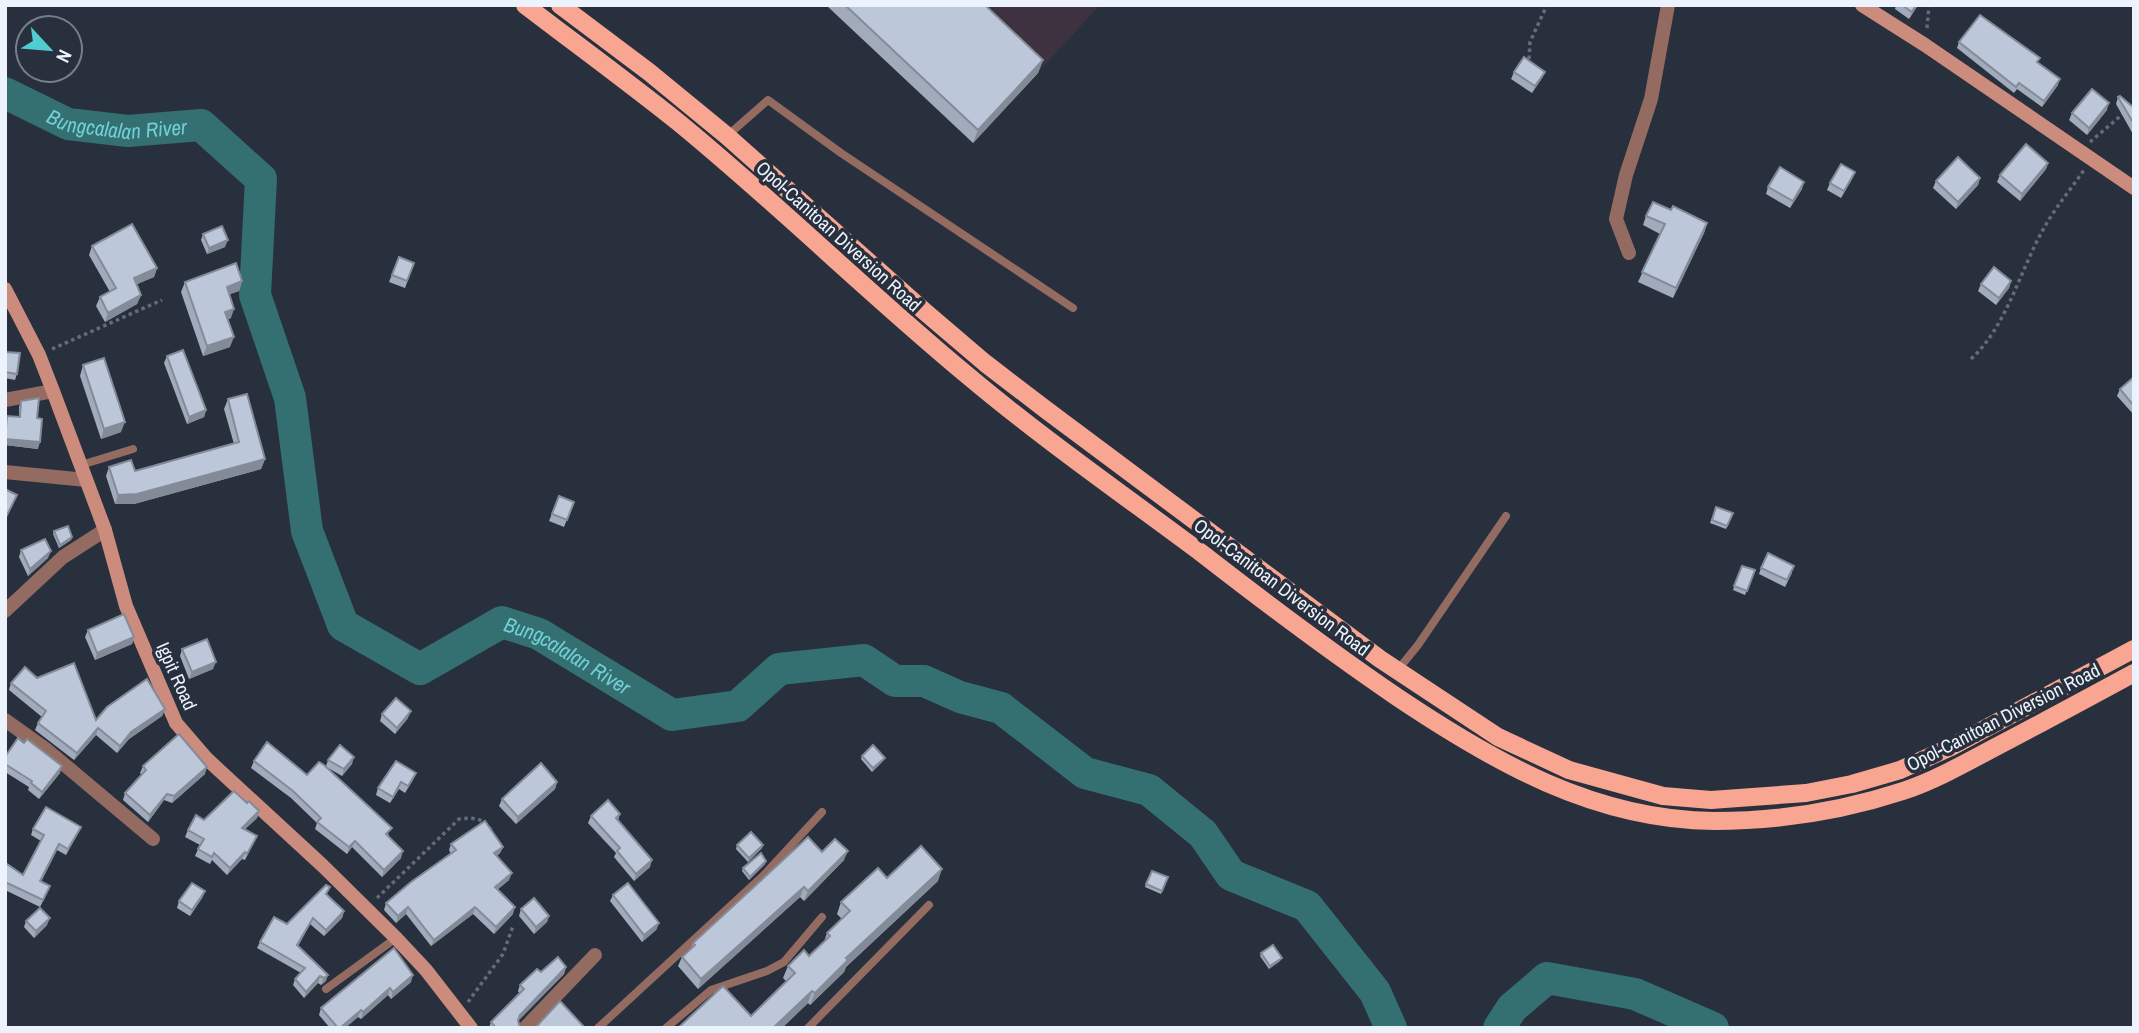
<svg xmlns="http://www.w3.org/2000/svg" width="2139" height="1033" font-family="'Archivo Narrow',sans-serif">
	<rect width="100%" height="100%" fill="#28303e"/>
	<polygon fill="#3f3240" points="826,5 1100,5 973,143"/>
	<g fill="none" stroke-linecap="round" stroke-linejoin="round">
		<g stroke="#346f72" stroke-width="32">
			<path id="s1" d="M5 93 68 124 128 131 201 125 261 179 255 295 290 398 307 531 343 625 420 669 502 622 539 634 672 715 738 706 779 669 864 660 895 681H924L960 697 1001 708 1085 773 1149 790 1203 834 1231 875 1307 906 1375 992 1391 1028"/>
			<polyline points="1499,1028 1512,1008 1547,978 1635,994 1713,1028"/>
		</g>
		<g stroke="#646c78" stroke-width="3.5" stroke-dasharray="3.5 3.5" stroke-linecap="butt">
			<polyline points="1927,28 1929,5"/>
			<polyline points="1529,59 1530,42 1547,5"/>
			<polyline points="2090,142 2124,113"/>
			<polyline points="52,349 162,300"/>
			<path d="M1971 359C2007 326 2020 270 2044 228 2055 208 2071 189 2084 170"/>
			<path d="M377 898 459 819C474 817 485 818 492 832"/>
			<polyline points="468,1002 503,954 513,926"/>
			<polyline points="1645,1027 1645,1028"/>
		</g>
		<g stroke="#946b61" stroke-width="8">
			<polyline points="727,136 768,100 841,153 1073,308"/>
			<polyline points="81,465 133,449"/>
			<polyline points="1397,671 1418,645 1506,516"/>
			<polyline points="326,989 396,938"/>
			<polyline points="598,1028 763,876 822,812"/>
			<polyline points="666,1028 711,990 767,971 784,962 822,917"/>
			<polyline points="808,1028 929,905"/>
		</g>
		<g stroke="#946b61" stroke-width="14">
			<polyline points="1629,253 1616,219 1626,175 1651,99 1668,5"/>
			<polyline points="5,400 53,391"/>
			<polyline points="5,472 86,480"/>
			<polyline points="5,611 63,557 105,530"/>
			<polyline points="5,720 47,750 153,839"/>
			<polyline points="525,1028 595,955"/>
		</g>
		<g stroke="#cc8c7d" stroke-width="14">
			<polyline points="1862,5 1925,45 2134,188"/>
			<polyline points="5,289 39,355 53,391 105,530 126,606 176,723 207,759 323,866 396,938 426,970 471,1028"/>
		</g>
		<g stroke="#f8a591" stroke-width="18">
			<path d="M525 5C576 44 628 82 678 122 777 203 868 293 967 375 1043 439 1125 496 1204 555 1267 604 1331 652 1397 697 1494 762 1594 820 1714 821 1778 821 1842 811 1903 791 1933 781 1962 765 1990 750 2038 725 2086 699 2134 673"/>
			<polyline points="560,5 649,72 727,136 924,311 985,363 1045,409 1380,659 1498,737 1569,770 1663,796 1711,800 1806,793 1852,784 1900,770 1951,747 2134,649"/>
		</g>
	</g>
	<g fill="#a2abbb">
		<polygon points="826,5 985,5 1043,60 1038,73 973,143"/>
		<polygon points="1896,5 1918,5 1909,19 1895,9"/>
		<polygon points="1959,42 2058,85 2042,107 2017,89 2014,93 1957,48"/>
		<polygon points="1514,72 1545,72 1542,78 1532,93 1511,79"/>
		<polygon points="2118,97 2134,108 2134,136 2116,104"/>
		<polygon points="2107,110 2087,135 2069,120 2072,113"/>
		<polygon points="2048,163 2046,169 2020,201 1997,182 2000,175"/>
		<polygon points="1855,172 1852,179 1841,198 1827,190 1830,183"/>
		<polygon points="1980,178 1978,185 1956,209 1933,188 1936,181"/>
		<polygon points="1768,187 1802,189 1790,208 1766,194"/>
		<polygon points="1671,210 1707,223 1704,233 1673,298 1638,282 1660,234 1643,225 1646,216"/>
		<polygon points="203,234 225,247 207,254 201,240"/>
		<polygon points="92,246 157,268 154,277 136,284 141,295 137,304 105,322 96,306 100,297 110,292 89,255"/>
		<polygon points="399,257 414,263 405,288 389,282"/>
		<polygon points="242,281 239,291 229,294 231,318 228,319 230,347 203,356 181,292 185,282"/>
		<polygon points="2011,281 2009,288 1996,305 1978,291 1981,284"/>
		<polygon points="5,352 17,374 15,380 5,378"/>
		<polygon points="167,356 206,410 204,417 187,424 164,363"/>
		<polygon points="83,365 121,432 101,439 80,376"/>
		<polygon points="2134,377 2134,415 2117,396 2120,389"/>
		<polygon points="228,399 265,459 261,469 134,504 115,504 106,476 109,467 135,471 234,444 224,409"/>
		<polygon points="21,401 37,418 38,449 5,445 5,419 7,416 19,417 19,407"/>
		<polygon points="559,496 574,502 564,527 549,521"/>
		<polygon points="1716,507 1733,513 1726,529 1710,523"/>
		<polygon points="54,531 72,537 71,540 59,548 53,534"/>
		<polygon points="21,550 48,558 28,576 19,557"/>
		<polygon points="1742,566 1755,570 1745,595 1733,590"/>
		<polygon points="1761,568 1792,573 1785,587 1759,574"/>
		<polygon points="88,630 134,637 132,644 95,660 85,637"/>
		<polygon points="182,649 213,669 189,679 180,656"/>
		<polygon points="37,678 96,720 165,709 162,716 129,739 117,753 96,735 74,760 35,730 38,723 42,717 9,690 11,683"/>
		<polygon points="382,714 408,718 395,734 380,721"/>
		<polygon points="862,756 885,758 883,761 872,772 861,759"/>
		<polygon points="5,757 60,773 39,799 28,790 29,787 5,772"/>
		<polygon points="328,760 352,764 342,776 328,768 389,835 388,836 401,858 382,877 352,847 347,854 315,829 317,823 291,798 251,768 254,761 307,775 326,766"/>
		<polygon points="143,766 205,774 172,803 164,800 148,822 123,800 125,793 142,775 140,773"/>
		<polygon points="416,773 413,780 405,793 399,789 390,803 376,795 378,788"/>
		<polygon points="557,782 555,789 516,824 499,806 502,799"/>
		<polygon points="247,803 259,811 257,818 245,829 257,836 245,860 242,859 227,875 212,860 210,864 195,856 200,845 185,837 188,830"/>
		<polygon points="620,814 618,820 650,867 634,881 614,857 616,853 588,823 591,816"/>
		<polygon points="33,829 78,833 66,855 57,850 41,882 47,893 40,907 5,890 5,866 23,875 41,841 31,835"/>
		<polygon points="451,844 503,847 500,853 497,856 509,880 497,890 513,914 494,934 473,914 431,946 406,914 396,923 384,910 386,903 451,854 449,850"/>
		<polygon points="737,845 763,845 762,848 748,862 736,849"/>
		<polygon points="822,852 844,860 804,901 800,897 698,989 678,966 682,957 691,949 693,943"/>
		<polygon points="765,864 749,880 742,871 743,868"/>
		<polygon points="1168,877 1161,894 1145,887 1146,884"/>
		<polygon points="887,878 938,881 846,967 844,972 810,1005 808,1003 782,1028 678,1028 751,1016 786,981 783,978 788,966 809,956 824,942 827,933 842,919 837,914 841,902"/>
		<polygon points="205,891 202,898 190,916 177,908 179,901"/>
		<polygon points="327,895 344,911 342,918 324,936 310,924 298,946 326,981 321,985 318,983 304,998 293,985 295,979 301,973 257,948 260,942 287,924"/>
		<polygon points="613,895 659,923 656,930 642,942 610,901"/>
		<polygon points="521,909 549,916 547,922 534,934 519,916"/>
		<polygon points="26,921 47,925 34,938 24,927"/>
		<polygon points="1261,953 1280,961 1269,969 1260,956"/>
		<polygon points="566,967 564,974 518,1021 520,1028 489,1028 491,1022 520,994 518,991 520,985 541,972"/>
		<polygon points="411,982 391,999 388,995 361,1019 358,1017 345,1028 330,1028 319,1015 321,1008"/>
	</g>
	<g fill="#848b98">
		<polygon points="1916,5 1918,5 1909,19 1912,12"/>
		<polygon points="1043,60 1038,73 973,143 978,130"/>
		<polygon points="1545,72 1542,78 1532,93 1535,86"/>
		<polygon points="2060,79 2058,85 2042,107 2044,101"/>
		<polygon points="2109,103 2107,110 2087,135 2089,128"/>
		<polygon points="2048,163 2046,169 2020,201 2022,194"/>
		<polygon points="1855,172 1852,179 1841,198 1844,191"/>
		<polygon points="1980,178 1978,185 1956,209 1958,202"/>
		<polygon points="1804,182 1802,189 1790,208 1793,201"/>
		<polygon points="1707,223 1704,233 1673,298 1676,288"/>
		<polygon points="228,240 225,247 207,254 209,248"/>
		<polygon points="157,268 154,277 131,287 134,278"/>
		<polygon points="242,281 239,291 223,297 227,287"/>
		<polygon points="2011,281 2009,288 1996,305 1999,298"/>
		<polygon points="141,295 137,304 105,322 108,313"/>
		<polygon points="234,309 231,318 222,321 225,312"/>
		<polygon points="234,337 230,347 203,356 207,346"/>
		<polygon points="206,410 204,417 187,424 189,417"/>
		<polygon points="125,422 121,432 101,439 104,429"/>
		<polygon points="5,439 40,442 38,449 5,445"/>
		<polygon points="265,459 261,469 134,504 115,504 118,495"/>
		<polygon points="72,537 71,540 59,548 60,545"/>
		<polygon points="51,551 48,558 28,576 30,569"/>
		<polygon points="134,637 132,644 95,660 97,653"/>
		<polygon points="216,662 213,669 189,679 192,672"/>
		<polygon points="165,709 162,716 129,739 117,753 120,746 131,732"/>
		<polygon points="411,711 408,718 395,734 397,728"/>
		<polygon points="98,728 96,735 74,760 77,753"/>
		<polygon points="354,757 352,764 342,776 344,769"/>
		<polygon points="885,758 883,761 872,772 873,768"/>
		<polygon points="62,766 60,773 39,799 42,792"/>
		<polygon points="207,767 205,774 172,803 174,796"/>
		<polygon points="557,782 555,789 516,824 518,817"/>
		<polygon points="167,794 164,800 148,822 150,815"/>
		<polygon points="259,811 257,818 240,834 242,828"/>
		<polygon points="81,827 78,833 66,855 68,849"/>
		<polygon points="355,841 352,847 347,854 349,847"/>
		<polygon points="763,845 762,848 748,862 749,858"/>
		<polygon points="503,847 500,853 492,859 494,853"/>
		<polygon points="403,851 401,858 382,877 384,870"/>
		<polygon points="848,851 844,860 804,901 808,891"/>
		<polygon points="245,852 242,859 227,875 230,868"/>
		<polygon points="652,860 650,867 634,881 636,874"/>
		<polygon points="766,861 765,864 749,880 750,877"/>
		<polygon points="942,869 938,881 846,967 844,972 810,1005 815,993 846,958"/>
		<polygon points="512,873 509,880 492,894 495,887"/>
		<polygon points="804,887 800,897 698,989 701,979"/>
		<polygon points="205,891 202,898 190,916 192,910"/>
		<polygon points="408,907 406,914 396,923 398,916"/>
		<polygon points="475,907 473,914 431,946 434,940"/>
		<polygon points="515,907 513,914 494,934 496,927"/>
		<polygon points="344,911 342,918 324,936 326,930"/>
		<polygon points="549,916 547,922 534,934 536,927"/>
		<polygon points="50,918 47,925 34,938 36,931"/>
		<polygon points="313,918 310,924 295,952 297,945"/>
		<polygon points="659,923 656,930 642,942 644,935"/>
		<polygon points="1282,958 1280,961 1269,969 1270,966"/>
		<polygon points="566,967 564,974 518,1021 516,1026 520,1015"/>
		<polygon points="328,975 326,981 321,985 324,978"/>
		<polygon points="413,975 411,982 391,999 393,992"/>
		<polygon points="320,976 318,983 304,998 306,992"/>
		<polygon points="390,988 388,995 361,1019 363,1012"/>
		<polygon points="812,991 808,1003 782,1028 773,1028"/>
		<polygon points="361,1010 358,1017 345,1028 340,1028"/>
	</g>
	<g fill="#bcc7d9" stroke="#848b98" stroke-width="2">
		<polygon points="845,5 985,5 1043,60 978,130"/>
		<polygon points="1902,5 1916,5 1912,12"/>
		<polygon points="1980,15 2040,58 2037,62 2060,79 2044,101 2019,83 2016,87 1959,42"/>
		<polygon points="1524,57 1545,72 1535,86 1514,72"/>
		<polygon points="2092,89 2109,103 2089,128 2072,113"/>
		<polygon points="2120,96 2134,108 2134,124 2118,97"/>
		<polygon points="2026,144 2048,163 2022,194 2000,175"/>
		<polygon points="1958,157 1980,178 1958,202 1936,181"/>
		<polygon points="1841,164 1855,172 1844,191 1830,183"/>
		<polygon points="1780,167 1804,182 1793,201 1768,187"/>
		<polygon points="1653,202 1671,210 1673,206 1707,223 1676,288 1642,272 1665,224 1646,216"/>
		<polygon points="132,224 157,268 134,278 141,295 108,313 100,297 116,288 92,246"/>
		<polygon points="222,226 228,240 209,248 203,234"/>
		<polygon points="399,257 414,263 407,281 392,275"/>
		<polygon points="236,263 242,281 227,287 234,309 225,312 234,337 207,346 185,282"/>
		<polygon points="1994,267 2011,281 1999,298 1981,284"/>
		<polygon points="183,350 206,410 189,417 167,356"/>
		<polygon points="5,352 20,353 17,374 5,372"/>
		<polygon points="104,358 125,422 104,429 83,365"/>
		<polygon points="2134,377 2134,406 2120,389"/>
		<polygon points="247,394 265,459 137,494 118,495 109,467 131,460 135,471 239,442 228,399"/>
		<polygon points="39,398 37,418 42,419 40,442 5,439 7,416 20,417 21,401"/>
		<polygon points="5,489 17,495 5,519"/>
		<polygon points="559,496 574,502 567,520 552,514"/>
		<polygon points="1716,507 1733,513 1727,526 1712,520"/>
		<polygon points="68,526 72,537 60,545 54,531"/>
		<polygon points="45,539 51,551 30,569 21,550"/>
		<polygon points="1768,553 1794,566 1787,580 1761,568"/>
		<polygon points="1742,566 1755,570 1747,591 1734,586"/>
		<polygon points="124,614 134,637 97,653 88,630"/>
		<polygon points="207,639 216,662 192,672 182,649"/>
		<polygon points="74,663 96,720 107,707 147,679 165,709 131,732 120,746 98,728 77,753 38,723 46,711 11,683 25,667 37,678"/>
		<polygon points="396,698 411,711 397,728 382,714"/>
		<polygon points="179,734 207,767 174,796 167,794 150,815 125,793 146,770 143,766"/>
		<polygon points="18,738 24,743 27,739 62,766 42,792 31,783 32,781 5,764 5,757"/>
		<polygon points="267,742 307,775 319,762 324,765 392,828 386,834 403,851 384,870 355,841 349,847 317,822 321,818 293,791 254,761"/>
		<polygon points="340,745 354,757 344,769 328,760"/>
		<polygon points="873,745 885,758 873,768 862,756"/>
		<polygon points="396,761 416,773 408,786 401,782 393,797 378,788"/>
		<polygon points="541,763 557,782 518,817 502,799"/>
		<polygon points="234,791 247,803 249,801 259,811 242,828 257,836 247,854 245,852 230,868 214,853 212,857 198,849 204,839 188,830 196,815 204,820"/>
		<polygon points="608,800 620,814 616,818 652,860 636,874 617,851 620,848 591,816"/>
		<polygon points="46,807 81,827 68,849 59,844 40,881 50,886 43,900 5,882 5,866 7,864 23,875 44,835 33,829"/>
		<polygon points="485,821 503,847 494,853 512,873 495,887 515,907 496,927 475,907 434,940 408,907 398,916 386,903 411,882 456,850 451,844"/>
		<polygon points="751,832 763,845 749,858 737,845"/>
		<polygon points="808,837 822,852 835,839 848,851 808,891 804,887 701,979 682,957 695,945 693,943"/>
		<polygon points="921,846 942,869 846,958 848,960 815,993 812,991 773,1028 678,1028 723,986 751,1016 795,973 788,966 804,950 809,956 830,936 827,933 850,911 841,902 878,868 887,878"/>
		<polygon points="761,853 766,861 750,877 743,868"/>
		<polygon points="1152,871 1168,877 1162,891 1146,884"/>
		<polygon points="192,883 205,891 192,910 179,901"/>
		<polygon points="628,883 659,923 644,935 613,895"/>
		<polygon points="326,885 330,887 326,894 344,911 326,930 313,918 297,945 328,975 324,978 320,976 306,992 295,979 305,968 260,942 274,917 287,924"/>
		<polygon points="534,898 549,916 536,927 521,909"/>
		<polygon points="40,908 50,918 36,931 26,921"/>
		<polygon points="1273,945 1282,958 1270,966 1261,953"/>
		<polygon points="394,948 413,975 393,992 390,988 363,1012 361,1010 340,1028 338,1028 321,1008"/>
		<polygon points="558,957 566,967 520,1015 518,1020 520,1028 496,1028 491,1022 524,989 520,985 537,969 541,972"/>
		<polygon points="560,1001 585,1028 535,1028"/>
	</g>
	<g text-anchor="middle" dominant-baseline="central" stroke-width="7" stroke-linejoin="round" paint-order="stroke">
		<g font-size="19" fill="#edf3fd" stroke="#28303e">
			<text transform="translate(839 236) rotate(42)">Opol-Canitoan Diversion Road</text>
			<text transform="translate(1282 587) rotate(37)">Opol-Canitoan Diversion Road</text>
			<text transform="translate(177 676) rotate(66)">Igpit Road</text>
			<text transform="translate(2003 717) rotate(-27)">Opol-Canitoan Diversion Road</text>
		</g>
		<g font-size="21" font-style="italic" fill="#70d0d5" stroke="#28303e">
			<text stroke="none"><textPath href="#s1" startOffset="119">Bungcalalan River</textPath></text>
			<text stroke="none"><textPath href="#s1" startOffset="1001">Bungcalalan River</textPath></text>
		</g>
	</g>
	<rect width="2139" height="1033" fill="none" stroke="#edf3fd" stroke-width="14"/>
	<g transform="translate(49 49) rotate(116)"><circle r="33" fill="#28303e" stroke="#777e8a" stroke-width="2"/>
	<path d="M0-5L12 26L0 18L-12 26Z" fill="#51ccd2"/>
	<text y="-10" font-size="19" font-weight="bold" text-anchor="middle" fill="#edf3fd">N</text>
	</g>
</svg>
